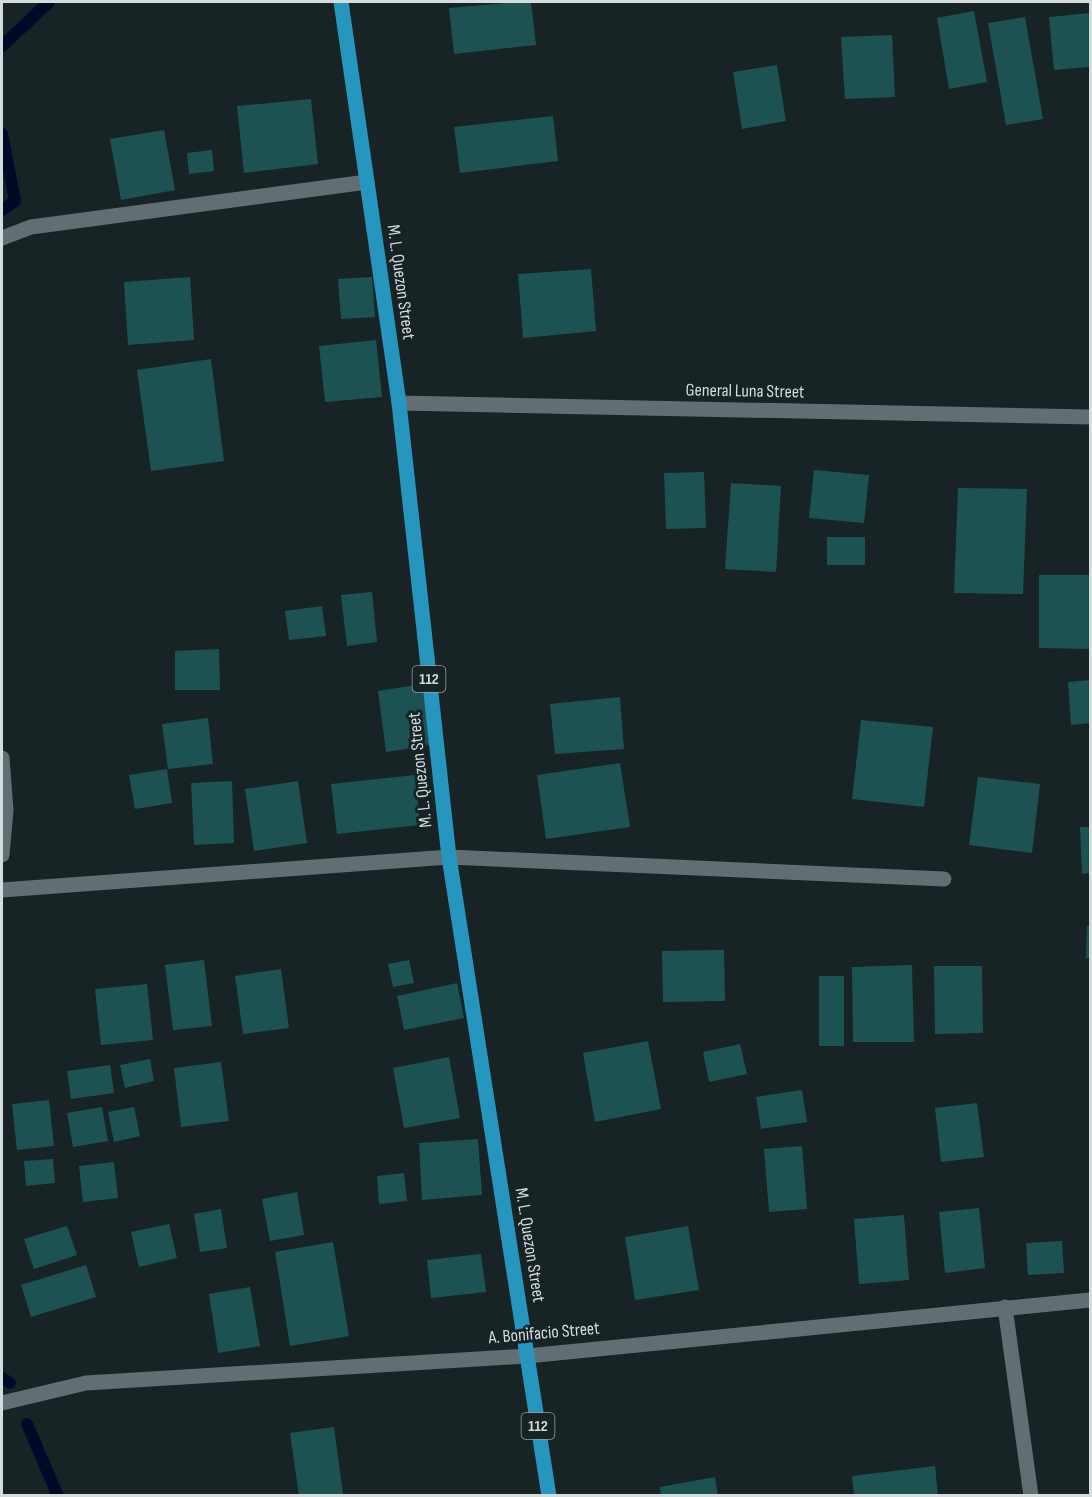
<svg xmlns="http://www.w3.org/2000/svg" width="1092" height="1497" font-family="'Sofia Sans Condensed',sans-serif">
	<rect width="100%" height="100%" fill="#172325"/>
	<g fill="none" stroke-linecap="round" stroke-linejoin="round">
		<g stroke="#000928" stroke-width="12">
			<polyline points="2,46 49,2"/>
			<polyline points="2,134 15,201 2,210"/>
			<polyline points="2,1378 10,1383"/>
			<polyline points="27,1424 58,1496"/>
		</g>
	</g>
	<g fill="#1c5352">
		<polygon points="518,2 531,2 536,45 454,54 449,8"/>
		<polygon points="974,11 987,82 949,89 937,18"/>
		<polygon points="1090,13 1090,67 1054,70 1049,17"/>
		<polygon points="1025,17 1043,119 1006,125 988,23"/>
		<polygon points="892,35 895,97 845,99 841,37"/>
		<polygon points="777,65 786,121 742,129 733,72"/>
		<polygon points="311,99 318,164 244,173 237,106"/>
		<polygon points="553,116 558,161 460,173 454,127"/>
		<polygon points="164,130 175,190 121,200 110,139"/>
		<polygon points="212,150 214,171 189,174 187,153"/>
		<polygon points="591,269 596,331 523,338 518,274"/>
		<polygon points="190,277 194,340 128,345 124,282"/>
		<polygon points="372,277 375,317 341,319 338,279"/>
		<polygon points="376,340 382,397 325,402 319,346"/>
		<polygon points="211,359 224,461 151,471 137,370"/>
		<polygon points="814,470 869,475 864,523 809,518"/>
		<polygon points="704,472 706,528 666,529 664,473"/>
		<polygon points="731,483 781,486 776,572 725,569"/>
		<polygon points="958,488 1027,489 1023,594 954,593"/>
		<rect x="827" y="537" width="38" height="28"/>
		<polygon points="1039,575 1090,575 1090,649 1039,648"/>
		<polygon points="372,592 377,642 347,646 341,595"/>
		<polygon points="322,606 326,636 289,640 285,611"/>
		<polygon points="219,649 220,690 175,690 175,651"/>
		<polygon points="1090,680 1090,723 1071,725 1068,682"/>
		<polygon points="422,684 431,745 386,752 378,691"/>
		<polygon points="620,697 624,749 555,754 550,704"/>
		<polygon points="208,718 213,764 168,769 162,724"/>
		<polygon points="861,720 933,727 924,807 852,799"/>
		<polygon points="620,763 630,827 546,839 537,775"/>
		<polygon points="167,769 172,803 135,809 129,775"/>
		<polygon points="415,775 420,825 337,834 331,784"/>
		<polygon points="978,777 1040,784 1032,853 969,845"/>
		<polygon points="232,781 234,843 194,845 191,783"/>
		<polygon points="298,781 307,843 254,851 245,789"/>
		<polygon points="1080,827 1090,827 1090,873 1082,874"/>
		<polygon points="1087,926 1090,926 1090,958 1086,958"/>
		<polygon points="724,950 725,1001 663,1002 662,951"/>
		<polygon points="204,960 212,1026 173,1030 165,965"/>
		<polygon points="409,960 414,983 393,987 388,964"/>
		<polygon points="912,965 914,1042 853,1042 852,967"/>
		<polygon points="934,966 982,966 983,1033 935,1034"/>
		<polygon points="281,969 289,1028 243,1034 235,976"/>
		<rect x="819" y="976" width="25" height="70"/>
		<polygon points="457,983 464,1018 404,1030 397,996"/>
		<polygon points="147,984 153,1040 101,1045 95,989"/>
		<polygon points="648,1041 661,1109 595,1122 583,1053"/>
		<polygon points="740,1044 747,1074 709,1082 703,1052"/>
		<polygon points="449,1057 460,1118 404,1128 393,1068"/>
		<polygon points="150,1059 154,1081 125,1088 120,1065"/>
		<polygon points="221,1062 229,1121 181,1127 174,1068"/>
		<polygon points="110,1065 114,1093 71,1099 67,1071"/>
		<polygon points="802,1090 807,1122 761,1129 756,1097"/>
		<polygon points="49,1100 54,1146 17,1150 12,1104"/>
		<polygon points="977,1103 984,1157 941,1162 935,1108"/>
		<polygon points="102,1107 108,1141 73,1147 67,1113"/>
		<polygon points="134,1107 140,1136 114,1142 108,1112"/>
		<polygon points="478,1139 482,1195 422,1200 419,1143"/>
		<polygon points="802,1146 807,1209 769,1212 764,1149"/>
		<polygon points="53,1159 55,1183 26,1186 24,1161"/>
		<polygon points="114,1162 118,1198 83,1202 79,1166"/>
		<polygon points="404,1173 407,1201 379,1204 377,1176"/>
		<polygon points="297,1192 304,1235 270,1241 262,1199"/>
		<polygon points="979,1208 985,1268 945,1273 939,1212"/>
		<polygon points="221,1209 227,1248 200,1252 194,1214"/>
		<polygon points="904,1215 909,1280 859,1284 854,1219"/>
		<polygon points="169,1224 177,1258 139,1267 131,1232"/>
		<polygon points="67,1226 77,1255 34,1269 24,1239"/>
		<polygon points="688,1226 699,1290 635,1300 625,1237"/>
		<polygon points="1062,1241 1064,1273 1028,1275 1026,1243"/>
		<polygon points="333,1242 349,1336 290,1346 275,1252"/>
		<polygon points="481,1254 486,1292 431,1298 427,1260"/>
		<polygon points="86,1265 96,1297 31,1317 21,1285"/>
		<polygon points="250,1287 260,1346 218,1353 209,1294"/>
		<polygon points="334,1427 343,1494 331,1496 299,1496 290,1433"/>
		<polygon points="935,1466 938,1496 854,1496 852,1476"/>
		<polygon points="715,1477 718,1496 661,1496 660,1487"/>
	</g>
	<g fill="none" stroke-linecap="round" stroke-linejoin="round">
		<g stroke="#616e72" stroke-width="15">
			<polyline points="2,238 31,227 367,182"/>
			<polyline points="399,403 1090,417"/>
			<polyline points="2,758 6,810 2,855"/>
			<polyline points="2,890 449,857 944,879"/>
			<polyline points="1005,1307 1031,1496"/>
			<polyline points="2,1403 86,1383 527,1356 1090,1300"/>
		</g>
		<polyline stroke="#2796bf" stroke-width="15" points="341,2 399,403 449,857 549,1496"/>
	</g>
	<g text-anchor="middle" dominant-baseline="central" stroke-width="6" stroke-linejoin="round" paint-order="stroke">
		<g fill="#172325" stroke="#9ba4a6" stroke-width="1.5">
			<rect x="412.5" y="666" width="33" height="26" rx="4.5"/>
			<rect x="521.5" y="1413" width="33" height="26" rx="4.5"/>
		</g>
		<g font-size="16" font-weight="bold" fill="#d4dcde">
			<text x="429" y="679">112</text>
			<text x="538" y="1426">112</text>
		</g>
		<g font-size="18" fill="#d4dcde" stroke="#172325">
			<text transform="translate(401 282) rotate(82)">M. L. Quezon Street</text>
			<text transform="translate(745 391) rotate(1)">General Luna Street</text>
			<text transform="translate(420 770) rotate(-96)">M. L. Quezon Street</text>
			<text transform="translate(530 1245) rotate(81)">M. L. Quezon Street</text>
			<text transform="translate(544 1333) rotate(-5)">A. Bonifacio Street</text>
		</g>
	</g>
	<rect width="1092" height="1497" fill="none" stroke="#d4dcde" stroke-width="6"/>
</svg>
